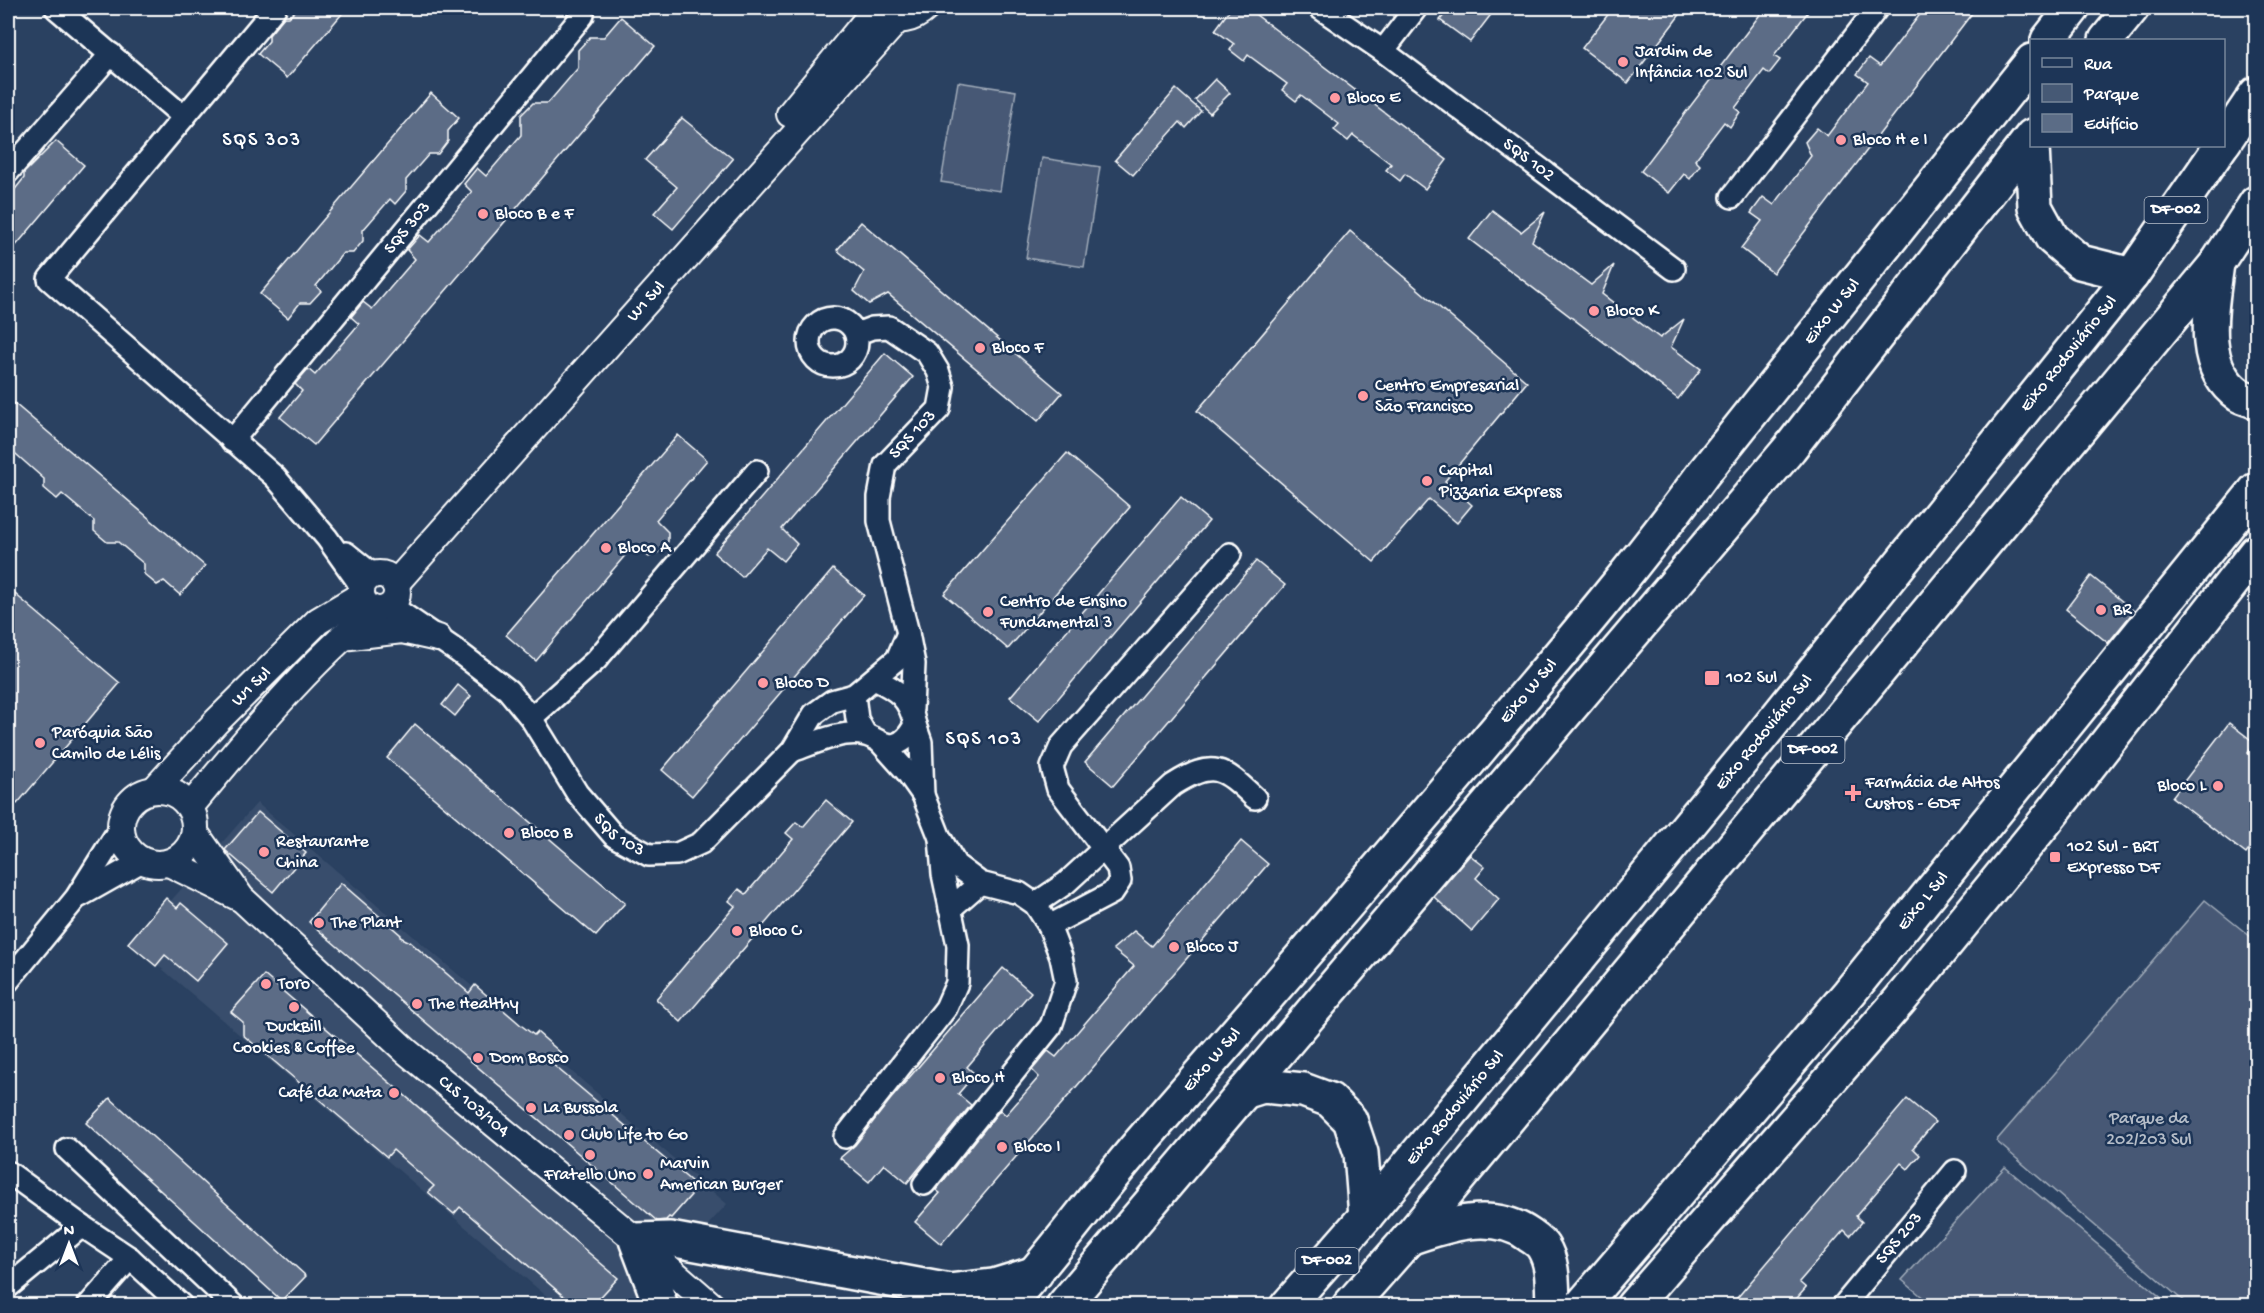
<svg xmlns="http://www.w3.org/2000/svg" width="2264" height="1313" font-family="'Gochi Hand',sans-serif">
	<rect width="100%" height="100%" fill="#2a4161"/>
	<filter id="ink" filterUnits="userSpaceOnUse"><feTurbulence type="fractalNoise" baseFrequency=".0167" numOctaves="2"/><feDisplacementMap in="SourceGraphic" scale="12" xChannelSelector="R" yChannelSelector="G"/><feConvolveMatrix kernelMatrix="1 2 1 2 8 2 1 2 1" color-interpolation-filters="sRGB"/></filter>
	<g filter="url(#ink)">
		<polygon fill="#394e6c" points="257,803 727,1204 635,1305 557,1305 133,944"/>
		<g fill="#465975" stroke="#a2acba" stroke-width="1.5">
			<polygon points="958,82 1016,91 1000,191 941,182"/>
			<polygon points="1042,158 1100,167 1084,267 1026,258"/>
			<polygon points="2205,900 2256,941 2256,1305 2188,1305 1996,1141"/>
			<polygon points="2005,1167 2170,1305 1932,1305 1902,1280"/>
		</g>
		<g fill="#5b6c86" stroke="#fff" stroke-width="1.5">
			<polygon points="298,8 347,8 287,78 258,54 269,41 269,35 284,17 289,17"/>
			<polygon points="1231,8 1247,8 1447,160 1425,189 1405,174 1400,181 1386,170 1391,164 1353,135 1348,141 1334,130 1339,124 1301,95 1296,101 1282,90 1287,84 1248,55 1244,61 1230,50 1234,44 1215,30"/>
			<polygon points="1450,8 1496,8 1470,42 1440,20"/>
			<polygon points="1613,8 1685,8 1628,83 1582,48"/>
			<polygon points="1765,8 1811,8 1774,56 1780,60 1769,74 1764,70 1735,108 1740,112 1730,127 1724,122 1695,160 1700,165 1690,179 1684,174 1669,193 1641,171"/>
			<polygon points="1925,8 1976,8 1773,273 1741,248 1762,221 1751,213 1763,197 1774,205 1811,156 1805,142 1817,128 1827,136 1868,82 1857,74 1869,58 1880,66"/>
			<polygon points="621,17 655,46 314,445 280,417 302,391 295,384 308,369 315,375 359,324 351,317 363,302 372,309 415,259 407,250 420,235 429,242 472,192 464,184 477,168 486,176 521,135 521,115 533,103 548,103 578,68 578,50 590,37 604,37"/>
			<polygon points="1215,79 1230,93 1210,113 1195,100"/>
			<polygon points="1176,89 1201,111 1186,128 1180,122 1133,175 1115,160"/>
			<polygon points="431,93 459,118 448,131 448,141 438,154 429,154 406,180 406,191 395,204 390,199 363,230 363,241 353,253 343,253 316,286 321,291 310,303 300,303 288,318 260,294"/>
			<polygon points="682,118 733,159 673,229 654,213 677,187 645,160"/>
			<polygon points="56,141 84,165 8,255 8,198 24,178 24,173"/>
			<polygon points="1492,210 1521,232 1545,212 1532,241 1591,285 1614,265 1602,294 1660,338 1684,319 1671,347 1701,369 1678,399 1469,239"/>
			<polygon points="861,222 1062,393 1038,421 888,294 869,304 854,291 864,272 837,250"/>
			<polygon points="1350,231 1527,382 1445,481 1472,505 1457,523 1429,499 1374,562 1197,411"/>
			<polygon points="885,353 913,377 782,529 797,544 783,561 767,548 742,577 714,553"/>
			<polygon points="8,398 205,566 180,595 164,581 157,585 144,574 144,564 118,542 107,542 94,531 94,521 62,494 57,499 44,488 44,479 8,447"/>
			<polygon points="678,435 707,460 656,520 668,532 668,541 665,547 661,551 649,557 633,546 536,661 506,635"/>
			<polygon points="1067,453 1130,507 1008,649 944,594"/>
			<polygon points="1181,497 1209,521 1039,721 1010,697"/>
			<polygon points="1256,561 1285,585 1113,786 1085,762"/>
			<polygon points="833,569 864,595 692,796 662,770"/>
			<polygon points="2091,576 2134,611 2108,643 2066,609"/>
			<polygon points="8,588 120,683 17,804 8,795"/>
			<polygon points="458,685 471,696 455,716 442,705"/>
			<polygon points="2229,723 2255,743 2248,753 2256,757 2256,840 2246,854 2172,797"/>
			<polygon points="415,724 625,903 596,936 387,758"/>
			<polygon points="826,800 852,822 681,1022 656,999 735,906 729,901 739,889 746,894 793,839 786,833 796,822 803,827"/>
			<polygon points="258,812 306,853 273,892 225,850"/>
			<polygon points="1241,841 1268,864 941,1244 915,1222 940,1193 936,1190 1000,1110 1006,1115 1039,1077 1032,1070 1048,1051 1056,1057 1134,966 1113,949 1134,931 1152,946"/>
			<polygon points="1470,855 1485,867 1476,878 1499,899 1472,931 1434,897"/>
			<polygon points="341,883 401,935 400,937 410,942 469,993 475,985 522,1026 534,1035 537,1032 561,1053 551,1063 698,1187 671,1218 669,1217 666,1220 657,1221 309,922"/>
			<polygon points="166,898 177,908 181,903 228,943 196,981 165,955 156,966 128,943"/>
			<polygon points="1003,968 1031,992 967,1067 975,1074 958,1094 971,1105 907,1183 884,1164 869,1182 840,1158 855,1145 890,1100"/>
			<polygon points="264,975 618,1278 593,1305 574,1305 460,1207 454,1214 428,1192 434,1186 393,1150 387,1157 243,1035 243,1022 231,1012"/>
			<polygon points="110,1098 306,1276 282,1301 86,1123"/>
			<polygon points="1907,1099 1935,1122 1913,1148 1920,1155 1908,1169 1901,1163 1856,1216 1862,1222 1850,1236 1844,1230 1799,1282 1806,1288 1791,1305 1731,1305"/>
		</g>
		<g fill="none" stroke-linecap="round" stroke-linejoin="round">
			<g stroke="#fff" stroke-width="26">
				<g id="minor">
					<polyline points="56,8 184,117"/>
					<polyline points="275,8 49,279 275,477 327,538 361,586"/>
					<path id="s1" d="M1320 8 1383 51 1674 269"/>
					<polyline points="1383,51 1416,8"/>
					<polyline points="8,172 111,54"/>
					<polyline points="1732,197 1877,8"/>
					<circle cx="833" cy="342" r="24"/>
					<polyline points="856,334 872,328 889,327 927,353 938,371 943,387 939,409 885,465 879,497 879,521 908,633 914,664 912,709"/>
					<path id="s2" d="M232 441 583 15"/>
					<polyline points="346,553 372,574"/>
					<polyline points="391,606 457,651 508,690 531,718 596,660 757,471"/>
					<polyline points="854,695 857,719 865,734"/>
					<path id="s3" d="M531 718 577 793 614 836 649 855 677 854 701 843 792 751 814 714 832 701 854 695 897 659 908 633"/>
					<polyline points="915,725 921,742 923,795"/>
					<path d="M792 751C812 744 844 729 865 735 876 737 884 748 896 744 906 741 910 733 915 725 910 699 897 689 874 679"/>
					<polyline points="80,896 142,861"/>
					<path d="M1035 904 1066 883 1173 785C1214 759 1223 768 1255 798"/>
					<polyline points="950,909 980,883"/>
					<polyline points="1049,926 1112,893 1120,881 1118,868 1058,789 1052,767 1061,746 1230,554"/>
					<polyline points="8,981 76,898 120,828"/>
					<polyline points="845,1137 946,1008 957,983 958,945 943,874 940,838 923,795 906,771 881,743"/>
					<polyline points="67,1149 234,1306"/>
					<polyline points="8,1172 82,1226 130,1258 182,1306"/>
					<polyline points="924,1184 1051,1026 1066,981 1061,957 1049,926 1035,904 1019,893 980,883 956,865 940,838"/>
					<polyline points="8,1287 82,1226"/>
					<polyline points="88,1306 130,1258"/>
					<path id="s4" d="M1843 1306 1955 1171"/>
				</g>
			</g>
			<g stroke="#fff" stroke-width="30">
				<g id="tertiary">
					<path d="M882 15C898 23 913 20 926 8"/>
					<polyline points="790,114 875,10"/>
					<circle cx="379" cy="592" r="18"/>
					<path id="s5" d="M395 584 897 20"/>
					<polyline points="342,637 402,630 438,638"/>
					<circle cx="158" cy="827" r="37"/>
					<path id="s6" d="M154 790 216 722 318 621 360 596"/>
					<path d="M190 807C247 738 305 667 374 610"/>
					<path id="s7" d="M195 833 241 898 406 1051 636 1240 712 1306"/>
					<polyline points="169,863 238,897"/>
				</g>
			</g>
			<g stroke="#fff" stroke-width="38">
				<g id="primary">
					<polyline points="2048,40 2073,8"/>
					<polyline points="2106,40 2132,8"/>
					<polyline points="661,1306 636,1240 670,1239 950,1291 994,1286 1036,1273"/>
					<path id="s8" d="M1006 1306C1055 1252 1097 1192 1145 1137 1257 1009 1369 880 1479 750 1555 660 1633 570 1702 475L2032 61"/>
					<polyline points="1063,1306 1790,448 2032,136"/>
					<path id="s9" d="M1581 1306 1849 993 2256 490"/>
					<polyline points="1633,1306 1900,1000 2045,822 2256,552"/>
				</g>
			</g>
			<g stroke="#fff" stroke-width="38">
				<g id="trunk">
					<polyline points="2224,142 2256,94"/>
					<polyline points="2032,146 2035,207 2052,238 2080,262 2132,275"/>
					<path d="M2217 263C2212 305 2197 366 2239 395 2244 398 2251 399 2256 402"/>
					<polyline points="1244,1092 1263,1086 1303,1090 1330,1100 1350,1120 1361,1153 1366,1216"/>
					<path d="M1409 1238C1446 1225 1493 1209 1529 1235 1533 1238 1540 1242 1543 1247 1554 1264 1552 1286 1553 1306"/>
					<path id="s10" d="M1287 1306 1366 1216 1753 747 2132 275 2221 146"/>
					<polyline points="1349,1306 1409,1238 2217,263 2256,203"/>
				</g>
			</g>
			<use href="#minor" stroke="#1d3557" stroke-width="21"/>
			<use href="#tertiary" stroke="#1d3557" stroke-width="26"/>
			<use href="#primary" stroke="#1d3557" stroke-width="33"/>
			<use href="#trunk" stroke="#1d3557" stroke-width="33"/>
		</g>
	</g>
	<g fill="#ff9aa2" stroke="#1d3557" stroke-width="2">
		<circle cx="1623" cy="62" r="6"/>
		<circle cx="1335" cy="98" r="6"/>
		<circle cx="1841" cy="140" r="6"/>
		<circle cx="483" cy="214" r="6"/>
		<circle cx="1594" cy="311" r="6"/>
		<circle cx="980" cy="348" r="6"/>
		<circle cx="1363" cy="396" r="6"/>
		<circle cx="1427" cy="481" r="6"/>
		<circle cx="606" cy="548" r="6"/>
		<circle cx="2101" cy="610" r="6"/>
		<circle cx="988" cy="612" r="6"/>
		<rect x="1704" y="670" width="16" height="16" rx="3"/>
		<circle cx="763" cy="683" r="6"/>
		<circle cx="40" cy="743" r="6"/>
		<circle cx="2218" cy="786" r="6"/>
		<path d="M1850 784h6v6h6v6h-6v6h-6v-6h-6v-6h6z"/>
		<circle cx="509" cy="833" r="6"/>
		<circle cx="264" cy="852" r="6"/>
		<rect x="2049" y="851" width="12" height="12" rx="3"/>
		<circle cx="319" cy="923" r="6"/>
		<circle cx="737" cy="931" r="6"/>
		<circle cx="1174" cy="947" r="6"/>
		<circle cx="266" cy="984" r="6"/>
		<circle cx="417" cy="1004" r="6"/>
		<circle cx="294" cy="1007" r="6"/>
		<circle cx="478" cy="1058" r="6"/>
		<circle cx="940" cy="1078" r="6"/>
		<circle cx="394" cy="1093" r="6"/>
		<circle cx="531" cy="1108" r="6"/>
		<circle cx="569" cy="1135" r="6"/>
		<circle cx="1002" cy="1147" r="6"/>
		<circle cx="590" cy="1155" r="6"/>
		<circle cx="648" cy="1174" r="6"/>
	</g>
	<g text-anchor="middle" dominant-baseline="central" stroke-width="5" stroke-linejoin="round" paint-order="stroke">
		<g fill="#1d3557" stroke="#bbc2cd" stroke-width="1.5">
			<rect x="2144.5" y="197" width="63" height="26" rx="4.5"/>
			<rect x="1781.5" y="737" width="63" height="26" rx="4.5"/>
			<rect x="1295.5" y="1248" width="63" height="26" rx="4.5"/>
		</g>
		<g font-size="16" font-weight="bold" fill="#fff">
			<text x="2176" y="210">DF-002</text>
			<text x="1813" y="750">DF-002</text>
			<text x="1327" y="1261">DF-002</text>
		</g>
		<g font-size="18" fill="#fff" stroke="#1d3557" text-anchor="start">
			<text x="1635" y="52">Jardim de<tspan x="1635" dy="21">Infância 102 Sul</tspan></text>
			<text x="1347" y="98">Bloco E</text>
			<text x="1853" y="140">Bloco H e I</text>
			<text x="495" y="214">Bloco B e F</text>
			<text x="1606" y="311">Bloco K</text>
			<text x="992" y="348">Bloco F</text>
			<text x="1375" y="386">Centro Empresarial<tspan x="1375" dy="21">São Francisco</tspan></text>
			<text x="1439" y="471">Capital<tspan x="1439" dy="21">Pizzaria Express</tspan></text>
			<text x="618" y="548">Bloco A</text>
			<text x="1000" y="602">Centro de Ensino<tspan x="1000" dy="21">Fundamental 3</tspan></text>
			<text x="2113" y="610">BR</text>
			<text x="1726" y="678">102 Sul</text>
			<text x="775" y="683">Bloco D</text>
			<text x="52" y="733">Paróquia São<tspan x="52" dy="21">Camilo de Lélis</tspan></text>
			<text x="1865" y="783">Farmácia de Altos<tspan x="1865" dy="21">Custos - GDF</tspan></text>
			<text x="2206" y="786" text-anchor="end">Bloco L</text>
			<text x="521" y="833">Bloco B</text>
			<text x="276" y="842">Restaurante<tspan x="276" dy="21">China</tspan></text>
			<text x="2067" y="847">102 Sul - BRT<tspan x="2067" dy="21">Expresso DF</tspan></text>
			<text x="331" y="923">The Plant</text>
			<text x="749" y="931">Bloco C</text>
			<text x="1186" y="947">Bloco J</text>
			<text x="278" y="984">Toro</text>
			<text x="429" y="1004">The Healthy</text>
			<text x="294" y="1027" text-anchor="middle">DuckBill<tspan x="294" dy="21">Cookies &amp; Coffee</tspan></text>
			<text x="490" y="1058">Dom Bosco</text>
			<text x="952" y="1078">Bloco H</text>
			<text x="382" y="1093" text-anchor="end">Café da Mata</text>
			<text x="543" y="1108">La Bussola</text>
			<text x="581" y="1135">Club Life to Go</text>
			<text x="1014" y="1147">Bloco I</text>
			<text x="660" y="1164">Marvin<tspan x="660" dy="21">American Burger</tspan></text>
			<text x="590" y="1175" text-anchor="middle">Fratello Uno</text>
		</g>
		<g font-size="18" fill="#fff" stroke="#1d3557">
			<text stroke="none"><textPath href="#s1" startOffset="258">SQS 102</textPath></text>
			<text stroke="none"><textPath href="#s2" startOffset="276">SQS 303</textPath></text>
			<text stroke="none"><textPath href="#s5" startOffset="378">W1 Sul</textPath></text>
			<text stroke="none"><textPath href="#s8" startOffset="1293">Eixo W Sul</textPath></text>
			<text stroke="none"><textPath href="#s10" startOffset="1232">Eixo Rodoviário Sul</textPath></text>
			<text transform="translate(913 435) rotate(-47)">SQS 103</text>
			<text stroke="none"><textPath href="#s6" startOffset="142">W1 Sul</textPath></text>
			<text stroke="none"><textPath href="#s8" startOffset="807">Eixo W Sul</textPath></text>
			<text stroke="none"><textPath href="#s10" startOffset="746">Eixo Rodoviário Sul</textPath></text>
			<text stroke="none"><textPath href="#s3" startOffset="148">SQS 103</textPath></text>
			<text stroke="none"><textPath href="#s9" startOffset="530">Eixo L Sul</textPath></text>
			<text stroke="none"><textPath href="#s8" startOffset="321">Eixo W Sul</textPath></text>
			<text stroke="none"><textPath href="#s7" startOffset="392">CLS 103/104</textPath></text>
			<text stroke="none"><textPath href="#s10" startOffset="260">Eixo Rodoviário Sul</textPath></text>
			<text stroke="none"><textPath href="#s4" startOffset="88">SQS 203</textPath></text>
		</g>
		<g font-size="18" fill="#b5bdc8" stroke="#1d3557">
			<text x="2149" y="1119">Parque da<tspan x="2149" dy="21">202/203 Sul</tspan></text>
		</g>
		<g font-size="20" letter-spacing="1.5" fill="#fff" stroke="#1d3557">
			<text x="262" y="141">SQS 303</text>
			<text x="984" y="740">SQS 103</text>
		</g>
	</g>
	<rect width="2264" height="1313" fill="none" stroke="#1d3557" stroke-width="30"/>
	<rect x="15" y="15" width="2234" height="1283" fill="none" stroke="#fff" stroke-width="2" filter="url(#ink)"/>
	<rect x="2030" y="39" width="195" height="108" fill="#1d3557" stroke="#77869a" stroke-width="1.5"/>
	<rect x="2042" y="58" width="30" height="9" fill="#1d3557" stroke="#77869a" stroke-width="1.5"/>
	<text x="2084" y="69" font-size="18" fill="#ffffff">Rua</text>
	<rect x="2042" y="84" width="30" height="18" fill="#465975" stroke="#77869a" stroke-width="1.5"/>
	<text x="2084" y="99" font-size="18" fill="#ffffff">Parque</text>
	<rect x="2042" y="114" width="30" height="18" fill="#5b6c86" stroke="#77869a" stroke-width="1.5"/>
	<text x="2084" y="129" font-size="18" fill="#ffffff">Edifício</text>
	<g transform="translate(69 1244)" stroke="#1d3557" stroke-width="4.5" paint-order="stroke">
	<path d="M0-4.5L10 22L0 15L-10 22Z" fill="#ffffff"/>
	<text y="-9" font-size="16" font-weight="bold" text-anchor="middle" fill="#ffffff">N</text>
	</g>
</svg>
